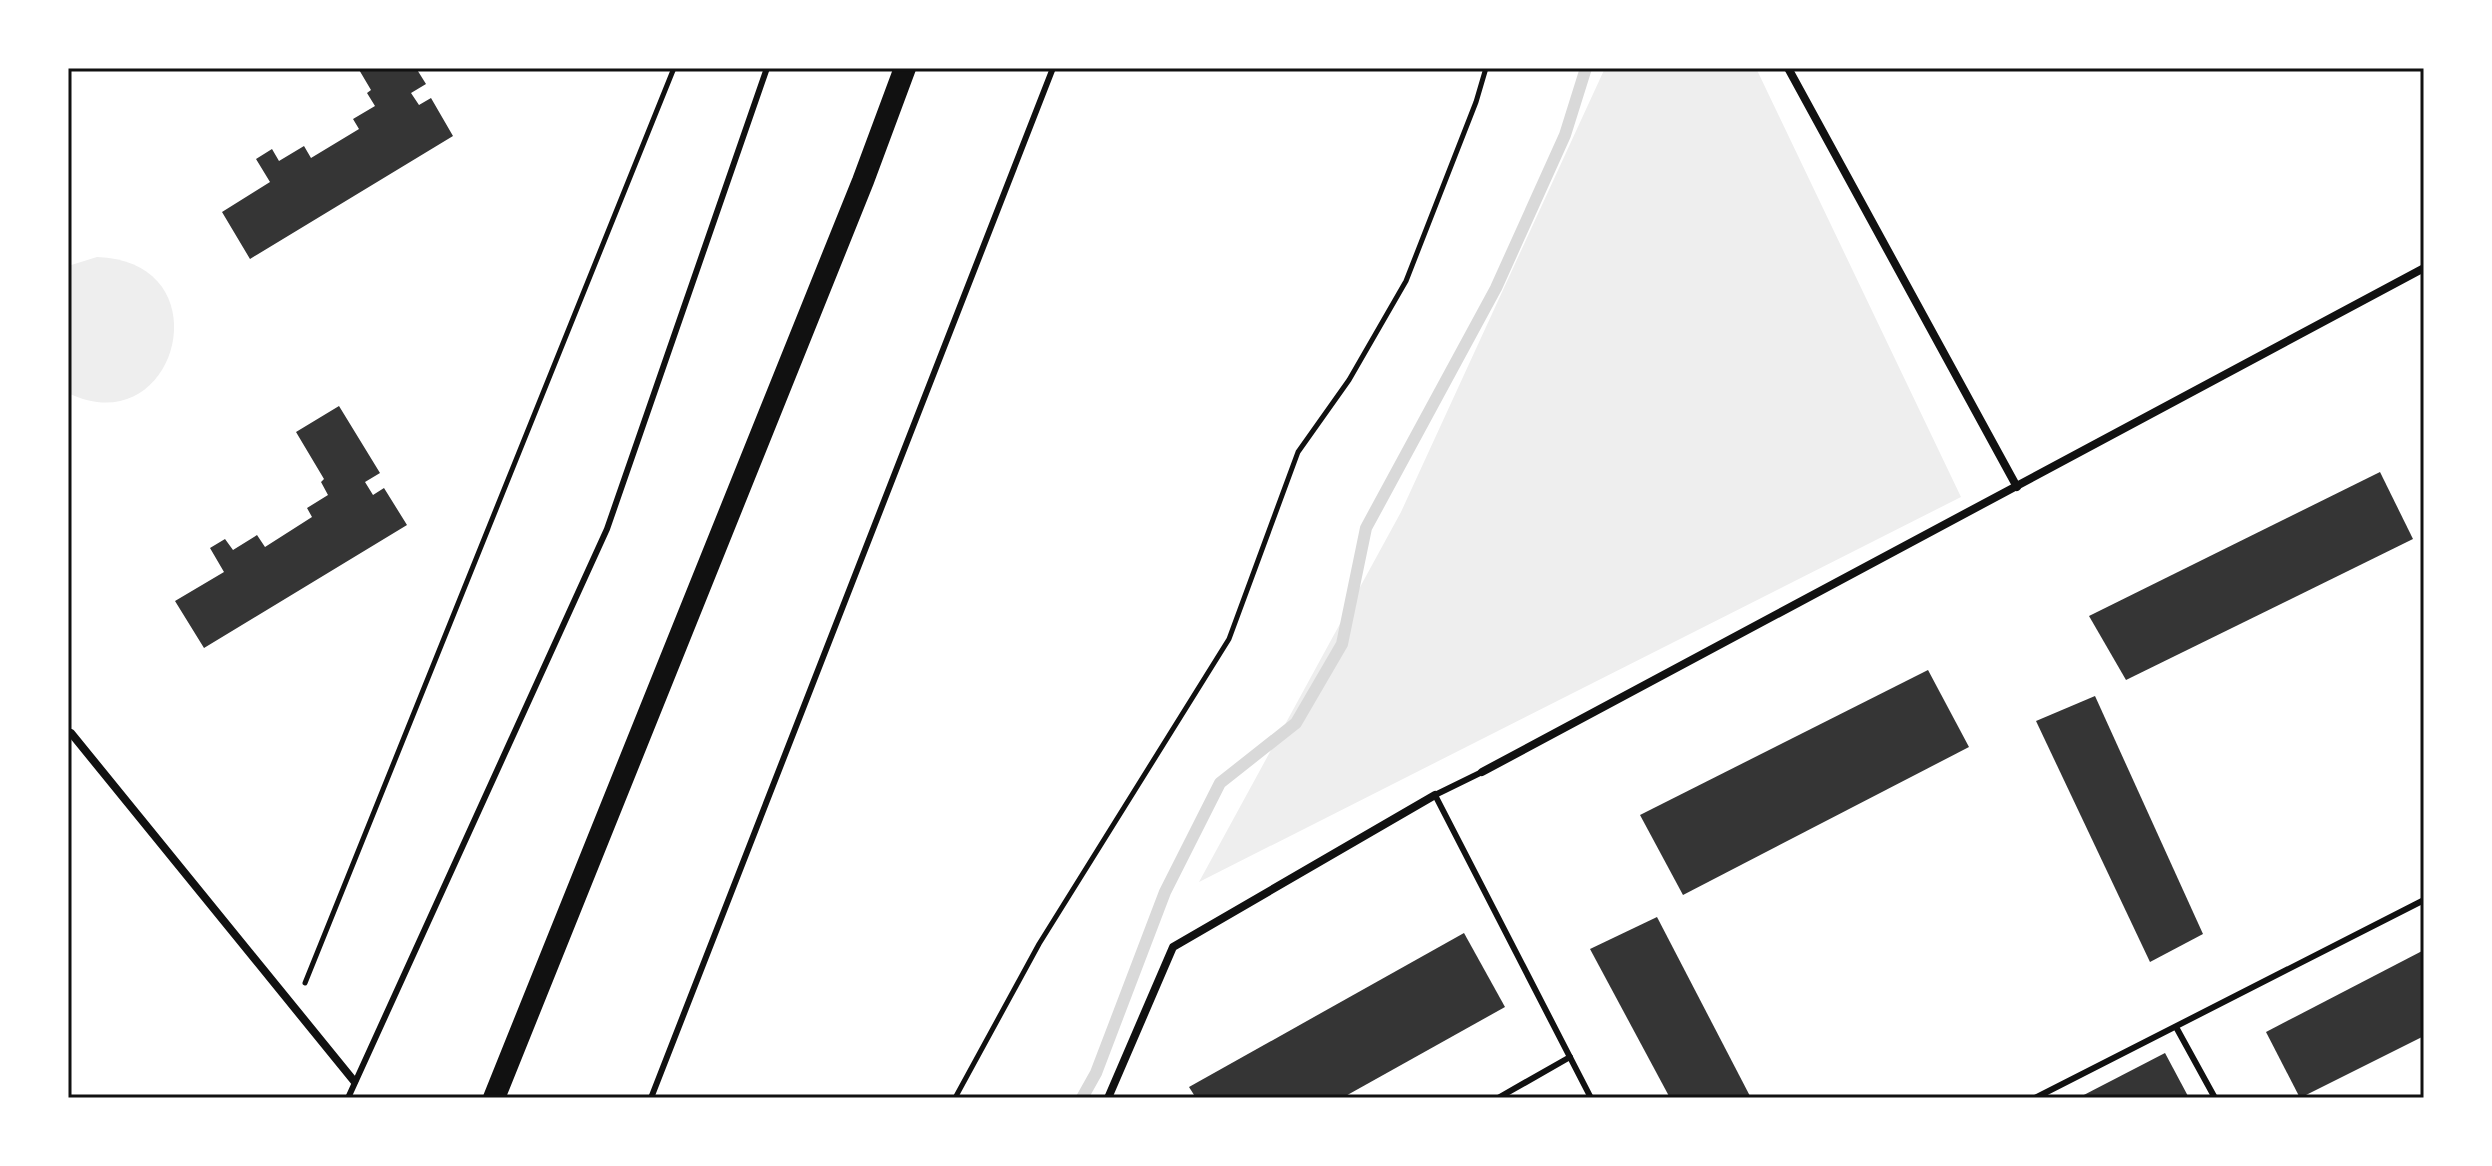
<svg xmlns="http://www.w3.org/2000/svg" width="2492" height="1166" font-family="Roboto,sans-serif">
	<rect width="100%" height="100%" fill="#fff"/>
	<g fill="#eee">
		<polygon points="1605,68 1756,68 1961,497 1199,882 1401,512"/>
		<path d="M97 257C226 261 177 446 68 393V266Z"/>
	</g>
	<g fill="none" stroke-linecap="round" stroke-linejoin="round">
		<polyline stroke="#d9d9d9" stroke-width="12" points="1082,1098 1096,1073 1165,892 1220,783 1296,723 1342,644 1366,528 1496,288 1565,135 1586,68"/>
	</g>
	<g fill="#353535">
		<polygon points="358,68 416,68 426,84 411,93 419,105 431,98 453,136 250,259 222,212 270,182 256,159 272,149 279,161 304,146 311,158 359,129 353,119 375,106 367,93 371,90"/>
		<polygon points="339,406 380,473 365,482 373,495 384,488 407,525 204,648 175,601 224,572 210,548 225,539 233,550 257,535 265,547 312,517 307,508 328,495 321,482 324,479 296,432"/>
		<polygon points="2380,472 2413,539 2126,680 2089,616"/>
		<polygon points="1928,670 1969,747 1683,895 1640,815"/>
		<polygon points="2095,696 2203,934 2150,962 2036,721"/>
		<polygon points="1657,917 1751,1098 1670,1098 1590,949"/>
		<polygon points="1464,933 1505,1007 1342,1098 1196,1098 1189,1087"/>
		<polygon points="2424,950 2424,1036 2300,1098 2266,1032"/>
		<polygon points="2165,1053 2189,1098 2078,1098"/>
	</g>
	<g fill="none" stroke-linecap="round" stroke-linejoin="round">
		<g stroke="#111" stroke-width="5">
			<polyline points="305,983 674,68"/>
			<polyline points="955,1098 1039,944 1229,639 1298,452 1349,380 1406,281 1476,102 1486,68"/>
		</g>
		<g stroke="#111" stroke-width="6">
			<polyline points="1482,772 1435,795 1591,1098"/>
			<polyline points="2176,1027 2215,1098"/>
			<polyline points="348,1098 607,529 767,68"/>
			<polyline points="651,1098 1053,68"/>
			<polyline points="1498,1098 1570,1057"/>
			<polyline points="2035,1098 2424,900"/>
		</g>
		<g stroke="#111" stroke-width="8">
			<polyline points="1788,68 2017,487"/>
			<polyline points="68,732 71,733 354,1081"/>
			<polyline points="1482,772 2424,268"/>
			<polyline points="1108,1098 1173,947 1435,795"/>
		</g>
		<polyline stroke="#111" stroke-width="22" points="494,1098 863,181 905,68"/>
	</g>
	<rect width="2492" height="1166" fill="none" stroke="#ffffff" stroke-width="140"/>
	<rect x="70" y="70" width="2352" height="1026" fill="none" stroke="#111" stroke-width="3"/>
</svg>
